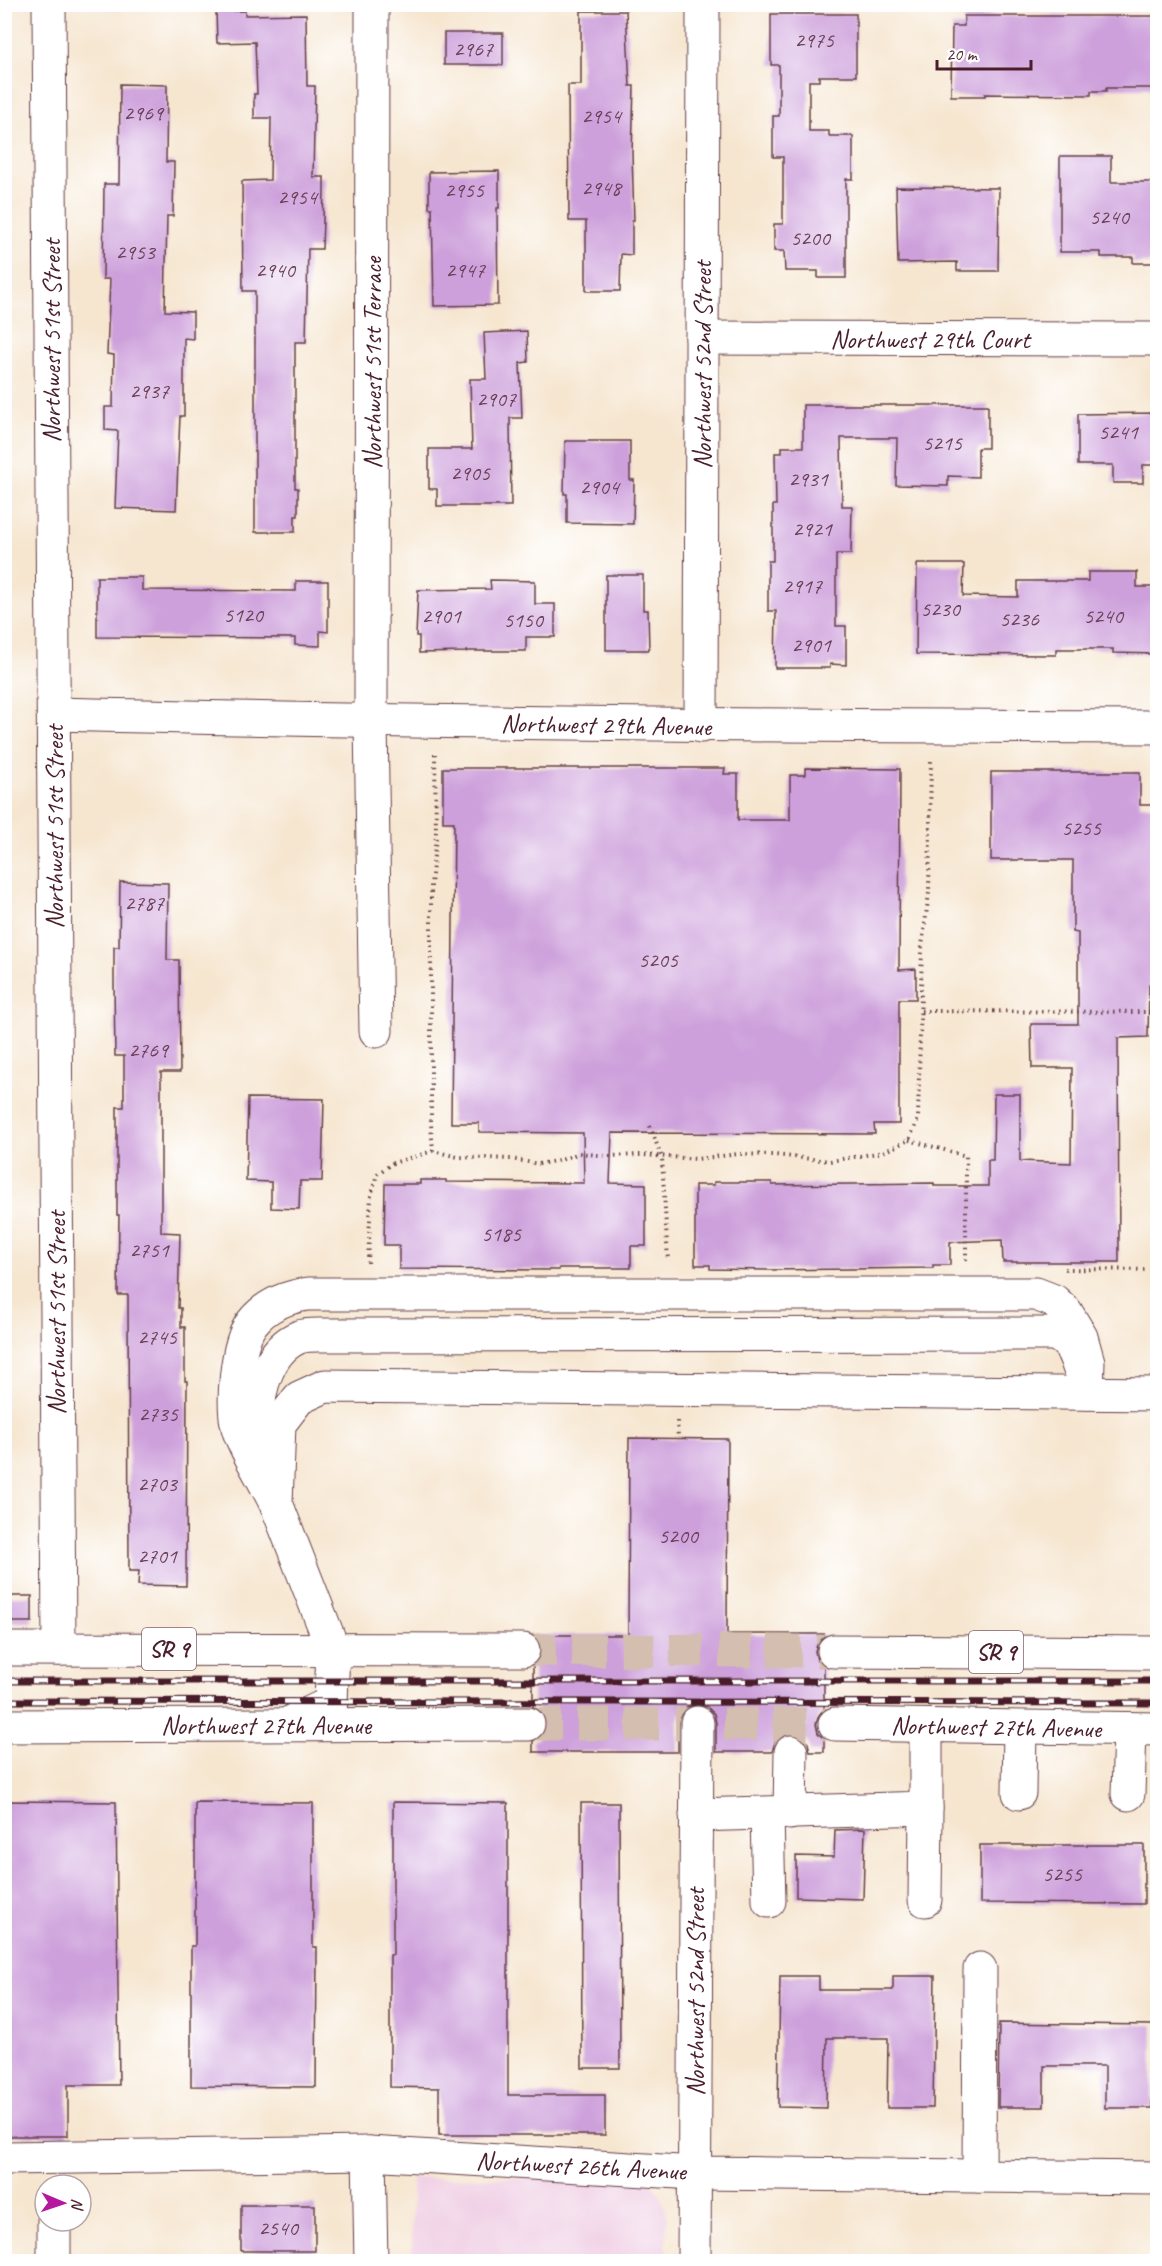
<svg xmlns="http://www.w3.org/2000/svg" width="1162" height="2266" font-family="Caveat,sans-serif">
	<rect width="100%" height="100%" fill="#fff"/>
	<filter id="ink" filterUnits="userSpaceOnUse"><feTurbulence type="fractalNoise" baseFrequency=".0167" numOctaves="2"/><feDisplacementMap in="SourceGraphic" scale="12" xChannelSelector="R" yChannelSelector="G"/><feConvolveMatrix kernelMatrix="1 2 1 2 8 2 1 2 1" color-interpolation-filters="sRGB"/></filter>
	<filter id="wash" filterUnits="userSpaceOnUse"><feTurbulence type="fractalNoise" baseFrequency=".008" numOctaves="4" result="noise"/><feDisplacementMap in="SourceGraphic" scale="24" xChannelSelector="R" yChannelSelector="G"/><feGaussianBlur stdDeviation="1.35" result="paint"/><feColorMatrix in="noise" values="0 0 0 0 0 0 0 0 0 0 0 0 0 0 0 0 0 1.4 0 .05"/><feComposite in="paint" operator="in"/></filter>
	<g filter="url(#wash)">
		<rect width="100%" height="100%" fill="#f6e6d0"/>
		<polygon fill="#f0d0e5" points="633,2177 650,2183 660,2193 666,2211 667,2261 412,2261 412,2178"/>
		<g id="blocks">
			<g fill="#cda0db">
				<polygon points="216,11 245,11 245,15 306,14 307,86 315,86 313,177 324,177 324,190 322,249 308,249 306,342 295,342 295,488 298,488 298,516 295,516 295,532 255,532 255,291 243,291 242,181 270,180 271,118 254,118 254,94 257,94 255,42 217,43"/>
				<polygon points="581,11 626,11 630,86 634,86 632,153 634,221 632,221 632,255 621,254 620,291 586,291 586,221 569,221 568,85 581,85"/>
				<polygon points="771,14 856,14 856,76 819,76 819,81 809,81 809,131 829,131 829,136 853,136 853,179 846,179 846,278 818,278 818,271 785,271 784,251 774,251 774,224 783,224 783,157 773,157 773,116 779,116 779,65 771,65"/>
				<polygon points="964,16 1158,16 1158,88 1106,88 1106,91 1091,91 1091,95 985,94 985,96 951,96 952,26 964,26"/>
				<rect x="444" y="33" width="59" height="32"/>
				<polygon points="120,84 167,85 166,162 174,162 173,216 167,216 165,311 193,312 193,339 184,338 184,416 180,416 176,510 115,508 118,431 105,430 105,407 113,407 114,355 107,354 110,279 103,279 104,184 119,184"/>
				<polygon points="1060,156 1111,156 1111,182 1158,182 1158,263 1133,263 1133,257 1101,257 1101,252 1060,252"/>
				<polygon points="499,171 499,208 497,208 498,305 434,306 432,208 429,208 429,172"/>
				<polygon points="896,187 999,188 998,271 957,271 957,262 898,263"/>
				<polygon points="527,331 528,362 520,363 522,418 510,418 511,506 437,506 437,489 429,489 429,449 472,449 470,379 486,379 484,333"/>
				<polygon points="803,405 988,405 988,448 978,448 978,477 948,476 948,486 896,485 897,438 841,438 842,506 852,506 851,554 836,554 836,626 846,626 846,665 830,664 830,668 775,668 776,611 768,611 768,561 773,561 773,505 776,505 775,453 782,453 782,447 803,447"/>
				<polygon points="1158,413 1155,465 1143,465 1143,483 1113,483 1113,465 1078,465 1078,414"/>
				<polygon points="565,441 630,441 630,480 634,480 633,524 567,523 567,494 564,494"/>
				<polygon points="917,564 964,564 963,596 1018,597 1018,581 1088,581 1088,572 1137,572 1137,587 1158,587 1158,654 1113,653 1113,649 1056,649 1056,655 916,654"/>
				<polygon points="606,575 643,575 643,610 648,610 649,650 606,650"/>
				<polygon points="97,577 142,577 142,590 296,591 296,581 328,581 328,632 320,631 320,646 295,645 295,638 97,637"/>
				<polygon points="490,580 535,581 535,604 555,604 555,637 526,637 526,651 466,651 466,652 419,653 419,636 416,636 418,590 491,589"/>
				<polygon points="443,768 725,768 724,774 738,774 738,820 790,820 790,775 805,775 805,768 900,769 899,970 916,969 916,999 899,999 899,1124 874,1124 875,1134 612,1133 610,1183 646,1184 646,1246 631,1246 631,1268 559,1268 559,1270 399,1269 399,1245 384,1245 385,1184 420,1184 420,1180 446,1180 446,1182 584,1183 583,1133 479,1132 479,1123 451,1123 454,822 443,822"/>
				<polygon points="991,772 1140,772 1140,805 1156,805 1157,985 1149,985 1148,1037 1118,1038 1119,1262 1003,1262 1002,1240 950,1242 950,1265 933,1265 933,1268 767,1270 710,1269 710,1265 695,1265 695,1185 714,1185 714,1182 772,1182 772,1185 934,1183 934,1186 988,1186 988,1160 993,1160 994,1094 1020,1094 1020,1161 1071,1163 1072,1068 1032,1068 1031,1024 1078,1024 1078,933 1073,932 1073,860 991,860"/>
				<polygon points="120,882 168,883 167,960 179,960 180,1072 161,1072 161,1232 180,1233 178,1308 181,1308 181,1327 185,1327 185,1381 187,1381 186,1586 138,1585 139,1571 129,1571 128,1295 118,1295 119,1215 117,1215 117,1107 124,1107 124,1056 115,1056 114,983 114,947 119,947"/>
				<polygon points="248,1098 324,1099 322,1181 300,1181 299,1209 271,1208 271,1182 246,1181"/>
				<polygon points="629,1438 728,1439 727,1634 824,1634 818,1642 815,1651 817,1660 824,1667 824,1709 819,1715 816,1724 818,1733 824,1739 824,1752 810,1752 808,1743 801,1736 791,1733 782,1735 775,1742 772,1752 716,1752 716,1723 714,1714 707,1707 698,1704 687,1707 681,1714 678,1723 678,1752 533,1752 533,1741 544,1734 547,1725 544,1714 533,1707 533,1665 539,1659 542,1649 539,1641 534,1635 628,1635"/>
				<rect x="4" y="1596" width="28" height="26"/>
				<polygon points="4,1801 116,1802 119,2085 68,2085 68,2136 4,2136"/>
				<polygon points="195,1802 313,1803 313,1947 317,1947 316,2087 191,2086 191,1946 195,1946"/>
				<polygon points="393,1802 508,1803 508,2095 605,2095 605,2135 439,2135 439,2088 390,2087 390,1955 393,1955"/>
				<polygon points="581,1803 619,1803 620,2068 582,2068"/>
				<polygon points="865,1829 863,1899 796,1897 796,1856 834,1857 835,1830"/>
				<polygon points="980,1845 1144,1845 1144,1904 980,1903"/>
				<polygon points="780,1976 819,1976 819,1990 893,1990 893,1976 935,1976 933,2108 887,2108 888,2038 827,2038 826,2108 778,2107"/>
				<polygon points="999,2023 1153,2025 1152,2108 1105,2108 1105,2066 1044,2066 1044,2107 998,2107"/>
				<rect x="241" y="2205" width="74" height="46"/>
			</g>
		</g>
	</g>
	<g filter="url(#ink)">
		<use href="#blocks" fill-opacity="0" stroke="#643d44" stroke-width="1.5"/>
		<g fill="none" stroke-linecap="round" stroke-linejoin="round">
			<polyline stroke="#d4beaf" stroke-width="33" stroke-dasharray="33 16" stroke-linecap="butt" points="791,1724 791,1752"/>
			<g stroke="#d4beaf" stroke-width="33" stroke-dasharray="33 16" stroke-linecap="butt">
				<polyline points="523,1650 834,1651"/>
				<polyline points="528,1724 835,1724"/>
			</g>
			<g stroke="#643d44" stroke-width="35">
				<g id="minor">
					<polyline points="49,4 59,1649"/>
					<polyline points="372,4 371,722 376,1031"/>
					<polyline points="702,338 1158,339"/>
					<path d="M54 714C422 723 790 726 1158 727"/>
					<polyline points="701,726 703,4"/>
					<path d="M265 1449C263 1440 260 1430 259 1421 256 1391 269 1349 299 1337 305 1335 312 1335 318 1335L1055 1334C1070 1341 1074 1352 1079 1367"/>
					<path d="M275 1502C264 1479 248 1455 239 1431 231 1408 236 1343 252 1323 266 1305 286 1297 308 1294H1036L1054 1301 1066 1312 1081 1337 1088 1362 1087 1393"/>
					<polyline points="333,1649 276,1503 279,1424 299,1398 325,1386 1158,1394"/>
					<polyline points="1019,1793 1020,1728"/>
					<polyline points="1128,1794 1130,1729"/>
					<polyline points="790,1813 791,1752"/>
					<polyline points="767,1814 769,1901"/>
					<polyline points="696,1815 926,1808 926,1726"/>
					<polyline points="925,1900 926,1808"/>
					<polyline points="369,2153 371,2262"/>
					<polyline points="4,2158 369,2153 695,2173 1158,2178"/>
					<polyline points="979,2176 980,1969"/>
					<polyline points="54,2221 54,2262"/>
					<polyline points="694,2262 697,1723"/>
				</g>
			</g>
			<g stroke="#643d44" stroke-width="35">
				<g id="major">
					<polyline points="4,1649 523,1650"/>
					<polyline points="834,1651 1158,1653"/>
					<polyline points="293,1721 331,1703 333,1649"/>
					<polyline points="835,1724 1158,1729"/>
					<polyline points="4,1726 528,1724"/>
				</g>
			</g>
			<g stroke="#643d44" stroke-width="4" stroke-dasharray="1.5 4.5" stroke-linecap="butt">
				<polyline points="921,1011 1158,1012"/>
				<polyline points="650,1126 662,1158 668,1261"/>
				<polyline points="909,1140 966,1156 966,1263"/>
				<polyline points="433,1151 431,1124 431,885 436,836 435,754"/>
				<polyline points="368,1263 371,1196 377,1174 393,1163 433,1151 458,1157 511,1159 539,1164 561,1160 579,1153 607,1156 643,1155 697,1159 738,1154 775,1155 830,1161 883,1152 909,1140 918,1119 922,946 929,893 931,759"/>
				<polyline points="1065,1269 1158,1270"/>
				<polyline points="677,1421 678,1438"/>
			</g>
			<use href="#minor" stroke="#fff" stroke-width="33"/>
			<use href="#major" stroke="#fff" stroke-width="33"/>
			<g stroke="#4a1f2b" stroke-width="7">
				<g id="rail">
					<polyline points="4,1681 1158,1681"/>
					<polyline points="4,1701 1158,1703"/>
				</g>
			</g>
			<use href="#rail" stroke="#fff" stroke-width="4.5" stroke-dasharray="14" stroke-linecap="butt"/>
		</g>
	</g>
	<g text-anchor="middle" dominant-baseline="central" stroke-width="5" stroke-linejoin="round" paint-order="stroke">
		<g font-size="22" fill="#6b3f57">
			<text x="814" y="40">2975</text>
			<text x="473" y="49">2967</text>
			<text x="143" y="113">2969</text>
			<text x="601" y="116">2954</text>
			<text x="601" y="188">2948</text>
			<text x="464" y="190">2955</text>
			<text x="297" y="197">2954</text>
			<text x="1109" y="217">5240</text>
			<text x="810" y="238">5200</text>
			<text x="135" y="252">2953</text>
			<text x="275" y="270">2940</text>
			<text x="465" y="270">2947</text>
			<text x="149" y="391">2937</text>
			<text x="496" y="399">2907</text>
			<text x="1118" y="432">5241</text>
			<text x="942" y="443">5215</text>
			<text x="470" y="473">2905</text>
			<text x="808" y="479">2931</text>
			<text x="599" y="487">2904</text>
			<text x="812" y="529">2921</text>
			<text x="802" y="586">2917</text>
			<text x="940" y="609">5230</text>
			<text x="243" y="615">5120</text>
			<text x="441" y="616">2901</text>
			<text x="1103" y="616">5240</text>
			<text x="1019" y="619">5236</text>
			<text x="523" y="620">5150</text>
			<text x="811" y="645">2901</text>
			<text x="1081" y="828">5255</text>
			<text x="144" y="903">2787</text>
			<text x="658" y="960">5205</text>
			<text x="148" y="1050">2769</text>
			<text x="501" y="1234">5185</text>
			<text x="149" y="1250">2751</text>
			<text x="157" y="1337">2745</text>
			<text x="158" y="1414">2735</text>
			<text x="157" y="1484">2703</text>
			<text x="678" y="1536">5200</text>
			<text x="157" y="1556">2701</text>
			<text x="1062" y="1874">5255</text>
			<text x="278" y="2228">2540</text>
		</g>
		<g fill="#fff" stroke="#80626b" stroke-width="1.5">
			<rect x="142" y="1628" width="54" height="42" rx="4.5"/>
			<rect x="969" y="1631" width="54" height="42" rx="4.5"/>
		</g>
		<g font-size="24" font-weight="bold" fill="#4a1f2b">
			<text x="169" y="1649">SR 9</text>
			<text x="996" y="1652">SR 9</text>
		</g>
		<g font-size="26" fill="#4a1f2b" stroke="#fff">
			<text x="930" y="339">Northwest 29th Court</text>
			<text transform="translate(51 341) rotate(-90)">Northwest 51st Street</text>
			<text transform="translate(372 363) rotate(-90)">Northwest 51st Terrace</text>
			<text transform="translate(702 365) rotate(-90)">Northwest 52nd Street</text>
			<text transform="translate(606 725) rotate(1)">Northwest 29th Avenue</text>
			<text transform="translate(54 827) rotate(-90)">Northwest 51st Street</text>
			<text transform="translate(56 1313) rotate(-90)">Northwest 51st Street</text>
			<text x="266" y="1725">Northwest 27th Avenue</text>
			<text transform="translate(996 1727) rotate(1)">Northwest 27th Avenue</text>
			<text transform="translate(695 1992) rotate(-90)">Northwest 52nd Street</text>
			<text transform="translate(581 2166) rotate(3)">Northwest 26th Avenue</text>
		</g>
	</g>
	<rect width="1162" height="2266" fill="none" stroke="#fff" stroke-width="24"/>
	<g transform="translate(63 2203) rotate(92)"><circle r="28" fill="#ffffff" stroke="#b7a5aa" stroke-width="1.5"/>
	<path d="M0-4.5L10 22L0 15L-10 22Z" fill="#b5179e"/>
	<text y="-9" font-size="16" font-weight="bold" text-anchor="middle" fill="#4a1f2b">N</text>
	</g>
	<path d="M937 60v9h94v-9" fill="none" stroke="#4a1f2b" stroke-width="3"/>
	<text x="946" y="60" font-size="18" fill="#4a1f2b" stroke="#ffffff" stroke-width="4.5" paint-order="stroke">20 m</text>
</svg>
